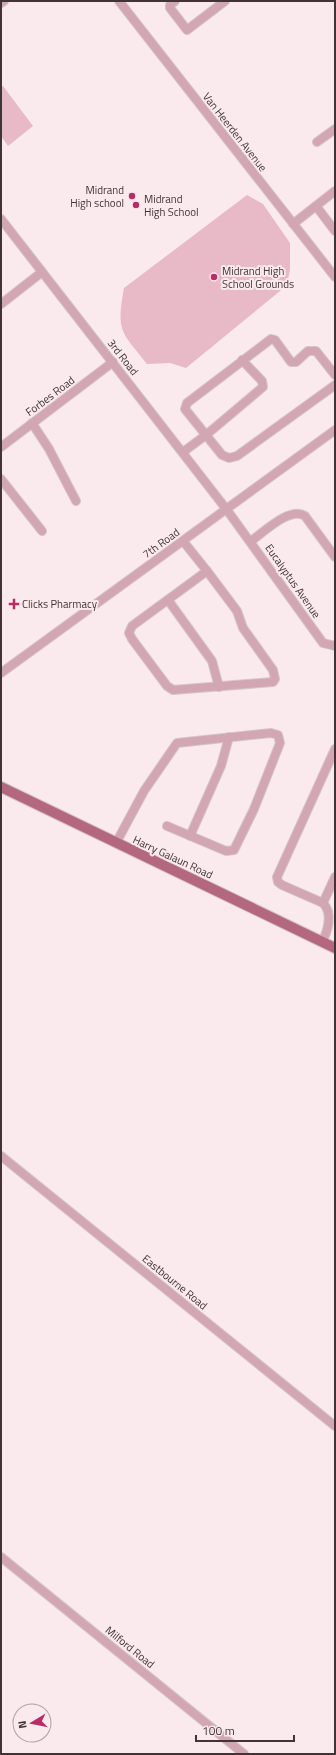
<svg xmlns="http://www.w3.org/2000/svg" width="336" height="1755" font-family="'Titillium Web',sans-serif">
	<rect width="100%" height="100%" fill="#faeaee"/>
	<g fill="#e8b9c6">
		<polygon points="3,86 33,126 8,146 1,136 1,88"/>
		<path d="M247 195 263 204 290 243V270L287 284 280 291 186 368 170 363 147 364C121 331 116 332 124 288Z"/>
	</g>
	<g fill="none" stroke-linecap="round" stroke-linejoin="round">
		<g stroke="#d5c5c9" stroke-width="10">
			<g id="minor">
				<polyline points="119,1 335,277"/>
				<polyline points="175,1 170,5 170,8 187,30 225,1"/>
				<polyline points="1,3 4,1"/>
				<polyline points="317,142 335,129"/>
				<polyline points="316,206 335,231"/>
				<polyline points="1,219 227,510 323,643 335,646"/>
				<polyline points="293,224 335,191"/>
				<polyline points="1,304 42,272"/>
				<polyline points="335,375 316,351 308,351 296,362 291,362 275,340 271,339 187,403 185,409 222,455 229,458 237,456 335,385"/>
				<polyline points="32,423 49,449 76,501"/>
				<polyline points="1,447 113,362"/>
				<polyline points="183,452 206,435 263,387 262,381 242,360"/>
				<polyline points="1,479 42,531"/>
				<polyline points="183,541 207,571"/>
				<path d="M251 541C264 532 290 506 305 516L335 557"/>
				<polygon points="207,571 237,611 243,628 273,670 275,679 273,682 173,690 167,686 132,639 129,633 132,626"/>
				<polyline points="168,600 212,661 219,687"/>
				<polyline points="1,673 335,430"/>
				<polyline points="335,749 277,877 278,882 282,885 323,903 335,877"/>
				<polyline points="190,836 221,766 229,737"/>
				<polyline points="116,843 144,791 177,743 271,733 278,735 280,743 254,809 234,850 226,851 167,826"/>
				<path d="M322 942C328 931 333 913 323 903"/>
				<polyline points="1,1156 335,1426"/>
				<polyline points="1,1557 244,1754"/>
			</g>
		</g>
		<g stroke="#d5c5c9" stroke-width="12">
			<polyline id="major" points="1,787 335,948"/>
		</g>
		<use href="#minor" stroke="#d2a6b2" stroke-width="8"/>
		<use href="#major" stroke="#b46880" stroke-width="10"/>
	</g>
	<g fill="#b82d67" stroke="#faeaee" stroke-width="1.5">
		<circle cx="132" cy="196" r="4"/>
		<circle cx="136" cy="205" r="4"/>
		<circle cx="214" cy="277" r="4"/>
		<path d="M12 598h4v4h4v4h-4v4h-4v-4h-4v-4h4z"/>
	</g>
	<g text-anchor="middle" dominant-baseline="central" stroke-width="4" stroke-linejoin="round" paint-order="stroke">
		<g font-size="11" fill="#423337" stroke="#faeaee">
			<text transform="translate(235 132) rotate(52)">Van Heerden Avenue</text>
			<text transform="translate(123 357) rotate(52)">3rd Road</text>
			<text transform="translate(50 396) rotate(-37)">Forbes Road</text>
			<text transform="translate(161 543) rotate(-36)">7th Road</text>
			<text transform="translate(293 581) rotate(55)">Eucalyptus Avenue</text>
			<text transform="translate(173 857) rotate(25)">Harry Galaun Road</text>
			<text transform="translate(175 1282) rotate(39)">Eastbourne Road</text>
			<text transform="translate(130 1647) rotate(39)">Milford Road</text>
		</g>
		<g font-size="11" fill="#423337" stroke="#faeaee" text-anchor="start">
			<text x="124" y="190" text-anchor="end">Midrand<tspan x="124" dy="13">High school</tspan></text>
			<text x="144" y="199">Midrand<tspan x="144" dy="13">High School</tspan></text>
			<text x="222" y="271">Midrand High<tspan x="222" dy="13">School Grounds</tspan></text>
			<text x="22" y="604">Clicks Pharmacy</text>
		</g>
	</g>
	<rect width="336" height="1755" fill="none" stroke="#423337" stroke-width="4"/>
	<g transform="translate(32 1723) rotate(260)"><circle r="19" fill="#faeaee" stroke="#b0a1a5"/>
	<path d="M0-3L7 15L0 10L-7 15Z" fill="#b82d67"/>
	<text y="-6" font-size="11" font-weight="bold" text-anchor="middle" fill="#423337">N</text>
	</g>
	<path d="M196 1735v6h98v-6" fill="none" stroke="#423337" stroke-width="2"/>
	<text x="202" y="1735" font-size="12" fill="#423337" stroke="#faeaee" stroke-width="3" paint-order="stroke">100 m</text>
</svg>
